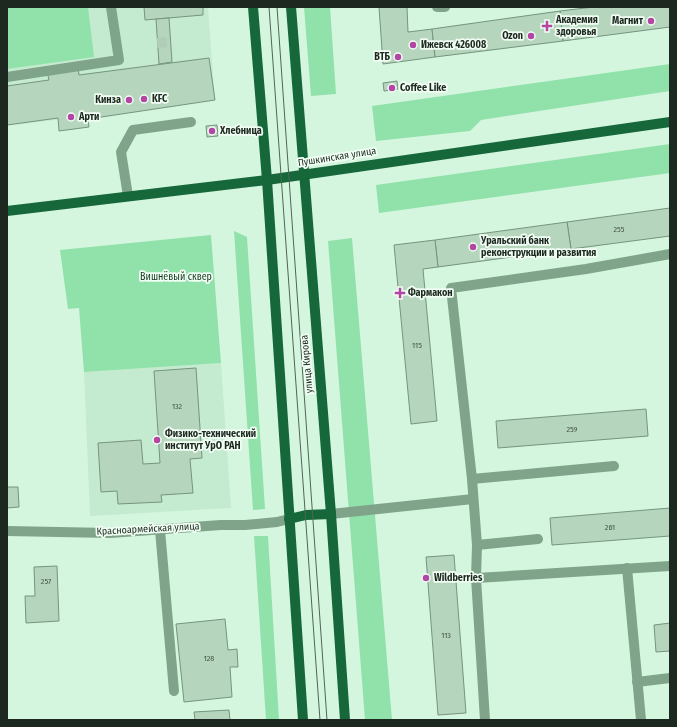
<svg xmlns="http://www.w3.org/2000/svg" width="677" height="727" font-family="'Fira Sans Condensed',sans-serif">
	<rect width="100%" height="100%" fill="#d5f6de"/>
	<g fill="#c4ebcf">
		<polygon points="7,7 208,7 215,100 7,126"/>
		<polygon points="221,363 231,508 90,516 84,372"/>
	</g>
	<g fill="#90e2aa">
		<polygon points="9,7 88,7 94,57 7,69 7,9"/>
		<polygon points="304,7 330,7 336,94 311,96"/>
		<polygon points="670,64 670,91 481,120 470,131 376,141 372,106"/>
		<polygon points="670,144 670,173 379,213 376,185"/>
		<polygon points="234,231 247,237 265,509 253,510"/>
		<polygon points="211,235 221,363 84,372 79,308 68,309 60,250"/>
		<polygon points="352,238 392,720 365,720 328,241"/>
		<polygon points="254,536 268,536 279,720 266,720"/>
	</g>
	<g fill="#b5d5bd" stroke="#76947e">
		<polygon points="144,7 203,7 203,15 145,20"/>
		<polygon points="379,7 407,7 408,32 432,29 435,57 383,64"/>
		<polygon points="594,7 670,7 670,27 563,41 560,11"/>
		<polygon points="560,11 563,41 435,57 432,29"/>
		<polygon points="169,18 172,62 159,64 156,19"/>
		<polygon points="209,58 215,100 88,119 89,127 59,131 58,118 7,125 7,86 49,80 47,71 78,67 79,75"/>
		<polygon points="397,81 398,89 384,91 383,83"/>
		<polygon points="217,125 218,136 207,137 206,126"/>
		<polygon points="670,208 670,236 571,249 567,222"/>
		<polygon points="567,222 571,249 438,267 435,240"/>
		<polygon points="435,240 438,267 423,269 437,421 411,424 394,245"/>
		<polygon points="196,368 202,458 190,459 193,493 161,495 162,502 118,504 117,491 101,492 98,443 141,440 143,464 160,463 154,371"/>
		<polygon points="646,409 648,436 498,448 496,421"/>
		<polygon points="7,487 18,487 19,507 7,508"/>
		<polygon points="670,508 670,536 552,545 550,518"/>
		<polygon points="454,555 466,713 438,715 426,557"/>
		<polygon points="57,566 59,621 26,623 25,596 35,596 34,567"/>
		<polygon points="225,619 228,650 237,649 238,667 230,667 232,697 184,702 176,624"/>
		<polygon points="670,623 670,651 656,652 654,625"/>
		<polygon points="229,710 230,720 195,720 194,712"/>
	</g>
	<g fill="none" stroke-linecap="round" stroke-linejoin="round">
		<polyline stroke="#b0cdb8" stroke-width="10" stroke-dasharray="10 5" stroke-linecap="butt" points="157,43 170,42"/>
		<g stroke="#80a48a" stroke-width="10">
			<polyline points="437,7 445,7"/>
			<polyline points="7,77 119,60 111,7"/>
			<polyline points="128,196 121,152 133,130 191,122"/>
			<polyline points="472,479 614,466"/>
			<polyline points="331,514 473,499"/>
			<polyline points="160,530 174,691"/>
			<polyline points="7,531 110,533 221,525 245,525 277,522 289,519"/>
			<polyline points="477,545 538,539"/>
			<polyline points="627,568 641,720"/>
			<polyline points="476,578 670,566"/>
			<polyline points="637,682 670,678"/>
			<polyline points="485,720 476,578 477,545 472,479 451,288 586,269 670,254"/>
		</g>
		<g stroke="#16673a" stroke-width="10">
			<polyline points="253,7 267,180 303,720"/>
			<polyline points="291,7 331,514 345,720"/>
			<polyline points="7,211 267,180 670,122"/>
			<polyline points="289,519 306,515 331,514"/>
		</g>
		<g stroke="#526456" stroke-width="1">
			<polyline points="269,7 320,720"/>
			<polyline points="277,7 327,720"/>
		</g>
	</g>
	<g fill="#b345a3" stroke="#f1fef4" stroke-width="1.5">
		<circle cx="651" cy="21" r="4"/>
		<path d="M545 20h4v4h4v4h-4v4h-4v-4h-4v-4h4z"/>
		<circle cx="531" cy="36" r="4"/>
		<circle cx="413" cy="45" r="4"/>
		<circle cx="398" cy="57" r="4"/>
		<circle cx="392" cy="88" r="4"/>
		<circle cx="144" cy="99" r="4"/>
		<circle cx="129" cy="100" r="4"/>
		<circle cx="71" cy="117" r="4"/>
		<circle cx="212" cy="131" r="4"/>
		<circle cx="473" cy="247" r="4"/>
		<path d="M398 287h4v4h4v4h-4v4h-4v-4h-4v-4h4z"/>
		<circle cx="157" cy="440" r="4"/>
		<circle cx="426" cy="578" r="4"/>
	</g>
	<g text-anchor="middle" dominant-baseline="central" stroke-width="3.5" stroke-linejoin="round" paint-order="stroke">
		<g font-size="8" fill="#435447">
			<text x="619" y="229">255</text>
			<text x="417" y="345">115</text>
			<text x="177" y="406">132</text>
			<text x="572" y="429">259</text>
			<text x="610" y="527">261</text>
			<text x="46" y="581">257</text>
			<text x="446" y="635">113</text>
			<text x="209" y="658">128</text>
		</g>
		<g font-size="10" font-weight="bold" fill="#1d2920" stroke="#f1fef4" text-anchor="start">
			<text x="556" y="20">Академия<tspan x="556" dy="12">здоровья</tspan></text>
			<text x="643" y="21" text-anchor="end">Магнит</text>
			<text x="523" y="36" text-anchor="end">Ozon</text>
			<text x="421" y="45">Ижевск 426008</text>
			<text x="390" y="57" text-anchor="end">ВТБ</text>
			<text x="400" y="88">Coffee Like</text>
			<text x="152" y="99">KFC</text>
			<text x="121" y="100" text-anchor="end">Кинза</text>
			<text x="79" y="117">Арти</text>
			<text x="220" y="131">Хлебница</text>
			<text x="481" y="241">Уральский банк<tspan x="481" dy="12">реконструкции и развития</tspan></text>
			<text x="408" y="293">Фармакон</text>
			<text x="165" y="434">Физико-технический<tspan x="165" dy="12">институт УрО РАН</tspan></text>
			<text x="434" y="578">Wildberries</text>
		</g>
		<g font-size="10" fill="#1d2920" stroke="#f1fef4">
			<text transform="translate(337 157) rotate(-9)">Пушкинская улица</text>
			<text transform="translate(307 364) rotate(-95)">улица Кирова</text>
			<text transform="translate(148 529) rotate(-3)">Красноармейская улица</text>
		</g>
		<g font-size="10" fill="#10371f" stroke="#f1fef4">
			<text x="176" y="277">Вишнёвый сквер</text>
		</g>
	</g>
	<rect width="677" height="727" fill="none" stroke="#1d2920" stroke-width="16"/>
</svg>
